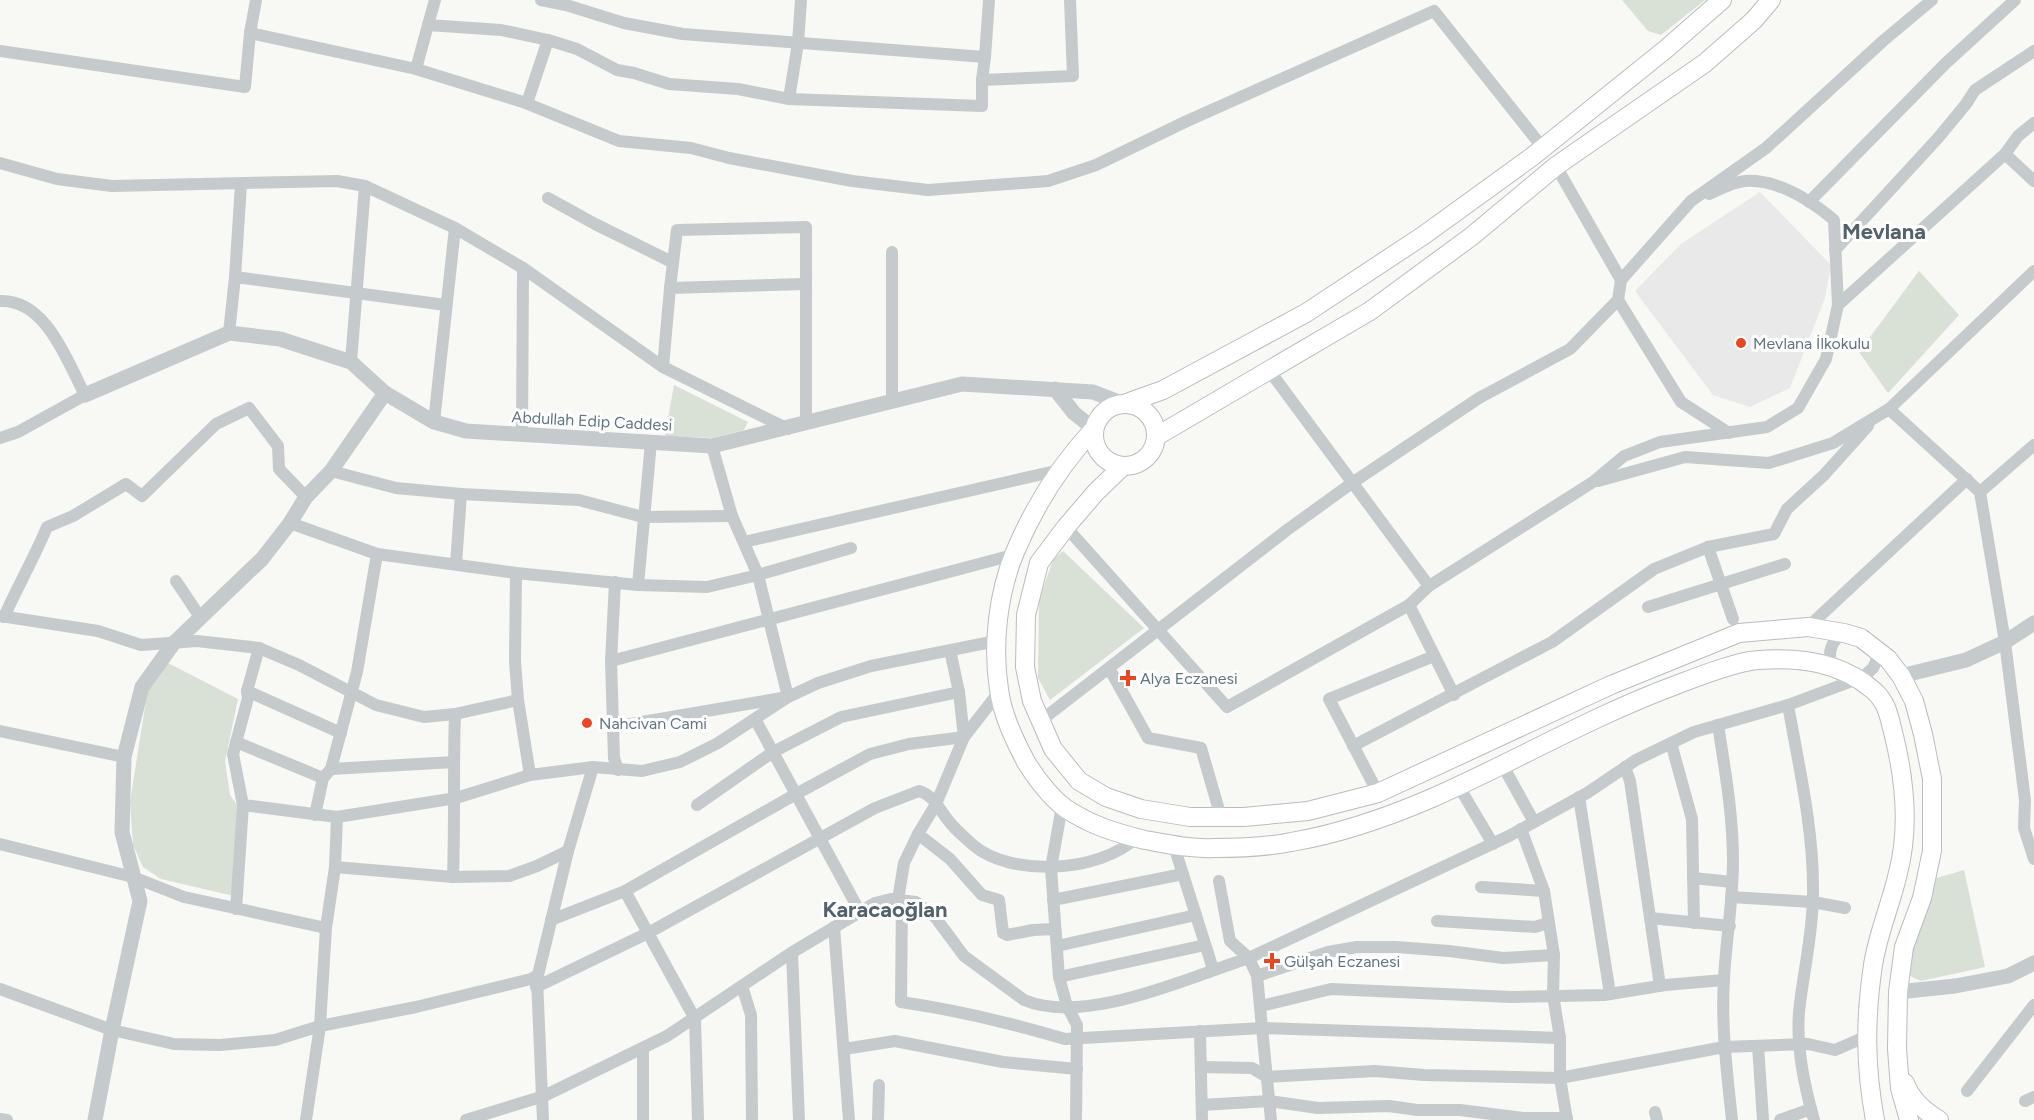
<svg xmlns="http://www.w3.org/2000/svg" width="2034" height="1120" font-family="Figtree,sans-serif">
	<rect width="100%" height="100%" fill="#f8f8f4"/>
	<polygon fill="#e8e9e8" points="1760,192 1831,265 1825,298 1790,388 1750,407 1713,395 1635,291 1681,244"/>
	<g fill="#d9e0d5">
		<polygon points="1622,0 1705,0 1661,35 1648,31"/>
		<polygon points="1919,271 1959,315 1888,393 1859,352"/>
		<polygon points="674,385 748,422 744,430 713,438 665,436"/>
		<polygon points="1063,551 1144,628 1050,700 1038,678 1039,600 1053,560"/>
		<polygon points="166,662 238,699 225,761 230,795 241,811 238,897 161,879 143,867 133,845 130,802 148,688"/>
		<polygon points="1964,870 1985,967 1921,981 1908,975 1910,953 1933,879"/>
	</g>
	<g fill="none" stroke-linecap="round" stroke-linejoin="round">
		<g stroke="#b7bdc1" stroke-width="20">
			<g id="secondary">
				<circle cx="1125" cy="435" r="31"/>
				<polyline points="1124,404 1163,390 1306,313 1424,235 1533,156 1666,49 1722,0"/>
				<path d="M1094 429C1060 465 1034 507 1015 552 998 593 992 645 999 689 1002 714 1014 739 1026 762 1036 778 1049 796 1065 808 1090 825 1116 833 1145 840 1167 844 1190 849 1214 848 1239 848 1267 847 1291 842 1339 834 1388 817 1432 798 1514 762 1592 716 1676 685 1697 677 1737 661 1759 660 1800 657 1841 662 1873 690 1888 703 1889 717 1894 736 1905 781 1910 827 1898 873 1891 904 1878 933 1873 965 1865 1019 1865 1066 1875 1120"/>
				<polyline points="1157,436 1370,311 1472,236 1556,166 1705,63 1754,20 1771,0"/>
				<polyline points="1122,467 1096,492 1066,527 1039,563 1026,615 1025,667 1032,701 1053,749 1079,781 1106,797 1141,809 1190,817 1244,817 1308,811 1378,793 1611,685 1739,633 1808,627 1844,633 1861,638 1888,659 1901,676 1914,701 1923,734 1932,779 1932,851 1922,898 1904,947 1898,992 1897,1049 1900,1088 1909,1120"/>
				<path d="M1905 1083C1911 1100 1924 1111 1939 1120"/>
			</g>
		</g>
		<g stroke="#c5cacc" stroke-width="12">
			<polyline points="435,0 428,25 501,30 548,40 577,49 617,70 634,73 669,84 738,89 789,99 982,106 982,80 985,57"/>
			<polyline points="541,0 566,5 624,23 683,34 985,57 989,0"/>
			<polyline points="250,33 416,69 523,102 619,141 691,148 729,158 852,181 928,190 1048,181 1096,165 1187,121 1434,11 1543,148"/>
			<polyline points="0,51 245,87 250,33 256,0"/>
			<polyline points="416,69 428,25"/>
			<polyline points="982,80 1073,76 1070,0"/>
			<polyline points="789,99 798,43 801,0"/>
			<polyline points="527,103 548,40"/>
			<polyline points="2005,154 2034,181"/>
			<polyline points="0,163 57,179 112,186 337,181 365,186 455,228 523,268 663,367 788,429"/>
			<path d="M1709 194C1720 189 1733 182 1745 181 1777 179 1810 200 1834 220L1838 305"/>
			<polyline points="548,198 595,224 672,262"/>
			<polyline points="1809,202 1946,63 2015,0"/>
			<polyline points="1835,250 1938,138 1966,104 1975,90 2034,51"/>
			<polyline points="892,252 892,402"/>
			<polyline points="235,277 241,184"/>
			<polyline points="1621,280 1691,201 1766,148 1883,41 1932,0"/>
			<polyline points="670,288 677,230 806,227 806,424"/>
			<polyline points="1618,300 1681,402 1729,433"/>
			<path d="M0 301C46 299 67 361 85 395L18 432 0 438"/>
			<polyline points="229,333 235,277 446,305"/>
			<polyline points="351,362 365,186"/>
			<polyline points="663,367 670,288 805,284"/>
			<polyline points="1269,370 1429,586"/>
			<polyline points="1889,409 2034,271"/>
			<polyline points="434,422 455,228"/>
			<polyline points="522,434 523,268"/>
			<polyline points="331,471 396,488 461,494 579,500 643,517 732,516"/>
			<polyline points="1598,481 1685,457 1769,463 1833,443 1889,409 1980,492 2005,642 2025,800 2024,828 2034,859"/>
			<polyline points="1980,492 2034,445"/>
			<polyline points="290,523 377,554 516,573 638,585 707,587 758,575 732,516 712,446"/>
			<polyline points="1066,527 1227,707 1409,605 1429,586 1593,482 1624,456 1660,442 1767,427 1798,408 1826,359 1838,305 2005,154 2018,136 2034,123"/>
			<polyline points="744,542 1060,470"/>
			<polyline points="1708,547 1733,619"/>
			<polyline points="456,564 461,494"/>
			<polyline points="516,573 515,661 518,700 530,775"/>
			<polyline points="176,581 200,617"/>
			<polyline points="615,582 611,661 614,758 618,770"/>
			<polyline points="638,585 651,442"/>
			<polyline points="1409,605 1454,695"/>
			<polyline points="1648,607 1785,564"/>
			<polyline points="0,616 98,631 141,645 197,641 259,648 299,665 376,705 424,717 455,714 518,700"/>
			<path d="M4 617C18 586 34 558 47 527L73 516 126 484 142 496 216 424 249 408 278 446 279 469 306 497"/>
			<polyline points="1808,627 1967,479"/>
			<polyline points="259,648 247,691 248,698 233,754 243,805 337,817 456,798 530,775 593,767 642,771 680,762 718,743 788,697 818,683 871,666 996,641"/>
			<polyline points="611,661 1013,555"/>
			<path d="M1832 665C1827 651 1832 640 1844 633"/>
			<polyline points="1109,668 1148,738 1201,748 1221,817"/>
			<polyline points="247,691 341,733"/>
			<path d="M1788 705C1799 767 1814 831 1813 894 1813 934 1803 973 1799 1012 1796 1048 1804 1085 1814 1120"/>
			<polyline points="755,719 860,912"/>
			<polyline points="1039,722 1287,530 1352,483 1479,398 1570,349 1618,300 1621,280 1556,166"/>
			<path d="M1718 725C1725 770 1733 815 1733 861 1733 901 1726 940 1724 979 1721 1026 1727 1073 1732 1120"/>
			<polyline points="613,727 788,697 758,575 851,548"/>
			<polyline points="0,731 124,757"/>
			<polyline points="236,742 323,778"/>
			<polyline points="1671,743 1692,819 1694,923"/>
			<polyline points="1353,746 1552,642 1654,569 1708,547 1774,534 1787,509 1824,475 1868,426"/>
			<polyline points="1502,764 1534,822"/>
			<polyline points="1625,767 1630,781 1660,986"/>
			<polyline points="331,769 454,762"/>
			<polyline points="1458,785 1493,844"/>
			<polyline points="1378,793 1329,699 1434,656"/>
			<polyline points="1579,797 1610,994"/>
			<polyline points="697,805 773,752 841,717 959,692"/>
			<polyline points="1062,806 1051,868 1059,977 1067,1006 1077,1025 1076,1120"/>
			<polyline points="315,815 323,778 331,769 357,672 377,554"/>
			<polyline points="1521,829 1544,891 1554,955 1553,995 1560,1038 1560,1078 1567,1120"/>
			<polyline points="918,834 950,859 982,895 999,900 1003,933 1007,935 1033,930 1055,929"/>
			<polyline points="0,844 133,877 184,897 326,928"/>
			<polyline points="1174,846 1213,969"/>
			<polyline points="335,867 453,877 509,876 537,866 568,851"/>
			<path d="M453 877C455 823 453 768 455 714"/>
			<polyline points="1693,878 1732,882"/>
			<polyline points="1219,881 1230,941 1249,958 1257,976 1271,1120"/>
			<polyline points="1481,887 1544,891"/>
			<polyline points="625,891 695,1019 698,1120"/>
			<polyline points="1731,897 1813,902 1845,908"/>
			<polyline points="898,900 904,863 918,834 936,804 964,737 999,692"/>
			<path d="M902 900 901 1002C956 1010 1011 1023 1065 1039L1263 1028 1560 1038"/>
			<polyline points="1053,900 1183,874"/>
			<polyline points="236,909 243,805"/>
			<polyline points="1650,918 1730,926"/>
			<polyline points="551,920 625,891 796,794 870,754 909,744 964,737 959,692 950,650"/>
			<polyline points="1437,921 1535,927 1548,923"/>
			<polyline points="834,927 849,1120"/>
			<polyline points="1057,946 1196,915"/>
			<polyline points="792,953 799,1120"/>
			<polyline points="1257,976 1328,952 1357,947 1396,947 1449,951 1503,958 1554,955"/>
			<polyline points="1059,977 1205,945"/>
			<polyline points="537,979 543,1120"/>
			<polyline points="742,986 751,1015 752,1120"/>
			<path d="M536 987 648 933 875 808 919 791C936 796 941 814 953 826 959 833 967 839 973 845 1012 878 1100 872 1136 838"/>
			<polyline points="0,989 112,1030 174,1044 220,1045 275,1040 320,1026 416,1007 531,979 538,975 568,851 593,767"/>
			<polyline points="1261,1006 1331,989 1511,997 1604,995 1665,985 1724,980"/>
			<polyline points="1200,1031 1202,1120"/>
			<polyline points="1758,1046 1763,1120"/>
			<polyline points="643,1049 643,1120"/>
			<polyline points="844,1049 895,1041 1003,1062 1077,1069"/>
			<polyline points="1201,1067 1252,1068 1267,1077 1375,1071 1424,1075 1560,1078 1724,1047 1808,1044 1835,1050 1865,1037"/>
			<polyline points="1967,1091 2034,1005"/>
			<polyline points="2025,1101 2034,1097"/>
			<polyline points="1202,1105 1269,1101 1318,1108 1389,1106 1417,1110 1460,1110 1523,1118 1567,1118"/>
			<polyline points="1655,1112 1657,1120"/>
			<polyline points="0,1119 7,1120"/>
			<polyline points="306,1120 320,1026 326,928 335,867 337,817"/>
			<path d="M466 1120 544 1096 667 1036 791 953 875 903 891 899 916 902 935 917 964 956 1024 1000C1086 1026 1189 977 1249 958L1509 836 1587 793 1636 760 1694 732 1788 705 1863 677 1873 668 1876 662 1877 650"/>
			<polyline points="878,1120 879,1085"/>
			<polyline points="1780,1120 1811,1109"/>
		</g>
		<g stroke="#c5cacc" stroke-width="15">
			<polyline points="1055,389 1074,413 1094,429"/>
			<polyline points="85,395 229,333 280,339 351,362 385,393 434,422 466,431 712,446 962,384 1093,392 1124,404"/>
			<polyline points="1901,676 1966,660 2005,642 2034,623"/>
			<polyline points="1898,992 1955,986 2008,976 2034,963"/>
			<polyline points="95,1120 112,1030 140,901 122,832 124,757 142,687 173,644 262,559 290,523 306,497 331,471 385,393"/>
		</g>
		<use href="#secondary" stroke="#fff" stroke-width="18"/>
	</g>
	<g fill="#ed461f" stroke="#fff" stroke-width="2">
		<circle cx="1741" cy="343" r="6"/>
		<path d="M1125 669h6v6h6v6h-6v6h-6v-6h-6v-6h6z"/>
		<circle cx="587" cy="723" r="6"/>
		<path d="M1269 952h6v6h6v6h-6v6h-6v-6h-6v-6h6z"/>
	</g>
	<g text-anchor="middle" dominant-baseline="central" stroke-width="6" stroke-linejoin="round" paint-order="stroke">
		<g font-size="16" fill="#617581" stroke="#fff" text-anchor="start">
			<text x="1753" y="343">Mevlana İlkokulu</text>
			<text x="1140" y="678">Alya Eczanesi</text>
			<text x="599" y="723">Nahcivan Cami</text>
			<text x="1284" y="961">Gülşah Eczanesi</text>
		</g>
		<g font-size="16" fill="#617581" stroke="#fff">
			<text transform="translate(592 421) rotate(3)">Abdullah Edip Caddesi</text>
		</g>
		<g font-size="22" font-weight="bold" fill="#53626c" stroke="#fff">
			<text x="1884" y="231">Mevlana</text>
			<text x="885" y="909">Karacaoğlan</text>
		</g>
	</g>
</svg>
